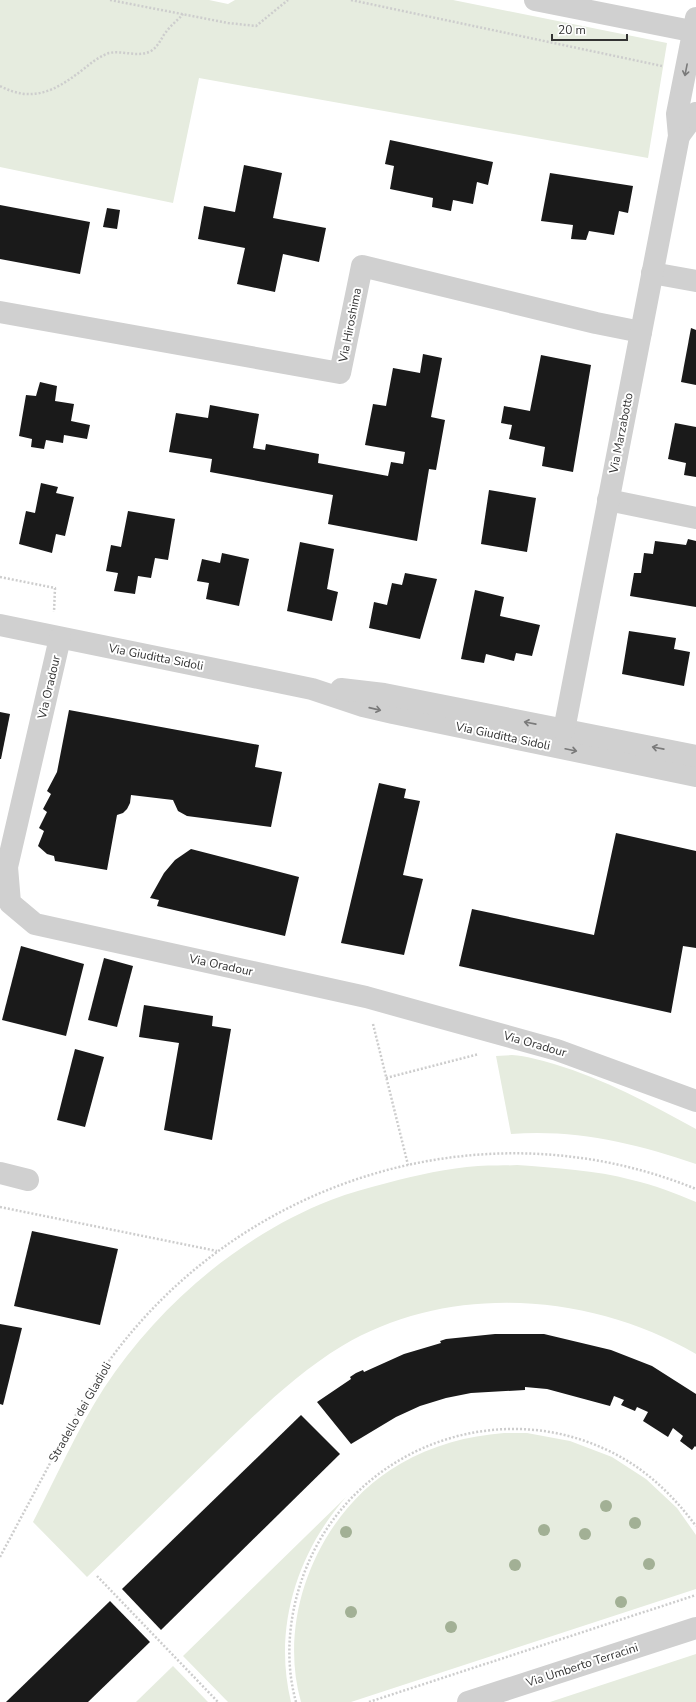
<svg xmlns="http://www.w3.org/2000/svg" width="696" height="1702" font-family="'Nunito Sans',sans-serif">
	<rect width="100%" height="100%" fill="#fff"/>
	<g fill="#e6ecdf">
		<polygon points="0,0 209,0 228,4 235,0 453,0 667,43 648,158 199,78 173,203 0,167"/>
		<path d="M512 1055C527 1056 540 1060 554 1064 604 1079 651 1104 696 1129V1164C635 1143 575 1129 511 1134L496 1056Z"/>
		<path d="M517 1165C556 1168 595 1170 632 1180 654 1185 675 1193 696 1202V1354C591 1293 450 1282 342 1346 294 1375 256 1414 216 1452 173 1494 130 1536 87 1577L33 1522C56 1477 77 1430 104 1388 158 1306 239 1236 331 1200 349 1193 368 1188 387 1183 417 1175 448 1168 478 1166 491 1165 504 1166 517 1165Z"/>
		<path d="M504 1433H527L570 1441 612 1457 646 1479 677 1508 696 1535V1589L351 1702H301C276 1614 321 1509 400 1464 433 1445 467 1436 504 1433Z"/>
		<path d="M346 1497C297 1553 273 1628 291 1702H228L183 1656Z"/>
		<polygon points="696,1654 696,1702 550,1702"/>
		<polygon points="173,1666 208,1702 136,1702"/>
	</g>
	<g fill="#1a1a1a">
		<polygon points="390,140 493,162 488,185 477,182 473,204 453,200 451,211 432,207 433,198 390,189 394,166 385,164"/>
		<polygon points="244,165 282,173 273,218 326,228 319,262 283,254 275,292 237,284 245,248 198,239 204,206 235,212"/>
		<polygon points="550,173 633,186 628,213 619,211 614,235 589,231 586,240 571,239 573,225 541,221"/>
		<polygon points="0,205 90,222 80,274 0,259"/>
		<polygon points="107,208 120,210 117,229 103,227"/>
		<polygon points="691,328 696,330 696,385 681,382"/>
		<polygon points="423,354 442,358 431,417 445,420 436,470 429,469 417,541 328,524 333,495 210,472 212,459 169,452 176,413 208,418 210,405 259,414 253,448 265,450 266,444 319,454 318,463 388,476 391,462 403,464 405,452 365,445 373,404 386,406 393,368 420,373"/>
		<polygon points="541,355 591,365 573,472 542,466 545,447 509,439 512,425 501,423 504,406 530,411"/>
		<polygon points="40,382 57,386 55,401 74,404 71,421 90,425 87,439 64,435 63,443 46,440 44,449 31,447 32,439 19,436 26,395 36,396"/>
		<polygon points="675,423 696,427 696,477 684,475 686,463 668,459"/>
		<polygon points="41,483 58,487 56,493 74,497 65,536 56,534 52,553 19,544 26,511 35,513"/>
		<polygon points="489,490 536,498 527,552 481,544"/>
		<polygon points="128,511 175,519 168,560 155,558 151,578 138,576 135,594 114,591 118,573 106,571 111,545 121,547"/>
		<polygon points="688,539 696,541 696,607 630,596 634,573 641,573 644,553 653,554 655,541 686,545"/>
		<polygon points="300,542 334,549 327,589 338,592 332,621 287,611"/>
		<polygon points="222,553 249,559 239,606 206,599 209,583 197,581 202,559 220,563"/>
		<polygon points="405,573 437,579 420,639 369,628 374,602 387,605 392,583 402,585"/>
		<polygon points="475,590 504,597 500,616 540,625 532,656 516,653 514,661 486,654 484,663 461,659"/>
		<polygon points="629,631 676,638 674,649 690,652 684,686 622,674"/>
		<polygon points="69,710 259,745 255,767 282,772 271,827 187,816 178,811 173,800 131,795 130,803 127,809 123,813 117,815 107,870 55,861 54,856 47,854 38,846 44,831 39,828 47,812 43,809 51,794 47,791 57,772"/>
		<polygon points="0,712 10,714 1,759 0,759"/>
		<polygon points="379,783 406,789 404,798 420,801 403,875 423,879 404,955 341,943"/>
		<polygon points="616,833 696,851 696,948 683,946 671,1013 459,966 472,909 594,935"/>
		<polygon points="191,849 299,877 285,936 157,906 159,900 150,898 155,889 164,873 175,860"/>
		<polygon points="21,946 84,964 66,1036 2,1020"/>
		<polygon points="104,958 133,966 117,1027 88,1020"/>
		<polygon points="144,1005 213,1016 212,1026 231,1029 212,1140 164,1130 179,1043 139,1037"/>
		<polygon points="75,1049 104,1057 85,1127 57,1120"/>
		<polygon points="32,1231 118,1249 100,1325 14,1306"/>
		<polygon points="0,1324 22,1328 3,1405 0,1404"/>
		<polygon points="495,1334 544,1334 611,1350 652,1366 696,1394 696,1447 695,1446 692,1450 680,1441 683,1436 673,1428 668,1437 643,1421 648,1412 637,1407 635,1411 621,1405 624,1400 614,1396 610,1406 547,1389 525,1387 525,1390 471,1393 446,1398 420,1406 396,1417 351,1444 317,1402 351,1379 350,1377 356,1373 363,1370 364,1372 404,1354 441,1343 440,1341 446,1339"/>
		<polygon points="301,1415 340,1454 161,1630 122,1589"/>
		<polygon points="110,1601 150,1642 88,1702 6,1702"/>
	</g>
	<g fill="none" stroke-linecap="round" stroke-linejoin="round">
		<g stroke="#cdcdcd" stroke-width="2.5" stroke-dasharray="2 2" stroke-linecap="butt">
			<polyline points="110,0 228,23 256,26 288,0"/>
			<polyline points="351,0 662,66"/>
			<path d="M0 86C32 103 55 91 81 71 90 64 98 57 109 53 123 50 138 58 151 51 159 46 161 38 166 32 171 25 178 20 183 14"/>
			<polyline points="0,577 55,588 54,612"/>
			<polyline points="373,1024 408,1165"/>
			<polyline points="386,1078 479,1054"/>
			<polyline points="0,1207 217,1251"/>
			<path d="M0 1557 87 1394C212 1189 471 1097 696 1189"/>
			<polyline points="97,1576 218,1702"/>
			<path d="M296 1702C284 1659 289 1612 305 1571 351 1452 491 1395 607 1450 644 1467 672 1494 696 1526"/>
			<polyline points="369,1702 696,1595"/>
		</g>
		<g stroke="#d0d0d0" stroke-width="22">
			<polyline points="535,0 696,32"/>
			<polyline points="679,136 696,113"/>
			<polyline points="652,273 696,281"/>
			<polyline points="0,312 340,373 362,266 596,323 641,332"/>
			<polyline points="608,500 696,518"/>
			<polyline points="0,625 312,689 363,706 393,713 696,776"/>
			<polyline points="60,638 7,867 10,903 35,924 366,997 557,1050 696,1101"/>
			<polyline points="341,689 384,694 696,756"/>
			<polyline points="564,730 679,136 677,114 696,18"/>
			<polyline points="0,1173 28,1180"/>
			<polyline points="468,1702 696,1628"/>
		</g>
	</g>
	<g fill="#a2b095">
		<circle cx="606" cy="1506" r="6"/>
		<circle cx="635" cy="1523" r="6"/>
		<circle cx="544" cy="1530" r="6"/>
		<circle cx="346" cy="1532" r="6"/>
		<circle cx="585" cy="1534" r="6"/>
		<circle cx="649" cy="1564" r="6"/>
		<circle cx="515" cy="1565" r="6"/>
		<circle cx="621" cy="1602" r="6"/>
		<circle cx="351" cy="1612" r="6"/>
		<circle cx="451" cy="1627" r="6"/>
	</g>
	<defs><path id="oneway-shaft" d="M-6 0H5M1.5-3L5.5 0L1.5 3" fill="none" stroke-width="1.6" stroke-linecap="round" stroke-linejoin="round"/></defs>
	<g stroke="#7a7a7a">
		<use href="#oneway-shaft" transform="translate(686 70) rotate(101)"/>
		<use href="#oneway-shaft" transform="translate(375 709) rotate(13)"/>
		<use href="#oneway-shaft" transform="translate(530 723) rotate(-169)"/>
		<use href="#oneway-shaft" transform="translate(658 748) rotate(-169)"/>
		<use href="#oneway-shaft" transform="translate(571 750) rotate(12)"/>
	</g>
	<g text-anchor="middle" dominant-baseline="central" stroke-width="4" stroke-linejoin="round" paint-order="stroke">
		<g font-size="12" fill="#333" stroke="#fff">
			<text transform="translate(350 325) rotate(-79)">Via Hiroshima</text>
			<text transform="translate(621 433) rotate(-79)">Via Marzabotto</text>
			<text transform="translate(156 657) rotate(11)">Via Giuditta Sidoli</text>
			<text transform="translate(49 687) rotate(-77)">Via Oradour</text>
			<text transform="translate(503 736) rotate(12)">Via Giuditta Sidoli</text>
			<text transform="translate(221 965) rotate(12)">Via Oradour</text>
			<text transform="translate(535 1044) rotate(16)">Via Oradour</text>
			<text transform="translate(80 1412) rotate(-60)">Stradello dei Gladioli</text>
			<text transform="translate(582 1665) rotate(-18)">Via Umberto Terracini</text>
		</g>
	</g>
	<path d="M552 34v6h75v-6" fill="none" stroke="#333333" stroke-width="2"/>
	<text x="558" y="34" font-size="12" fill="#333333" stroke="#ffffff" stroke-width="3" paint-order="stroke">20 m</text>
</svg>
